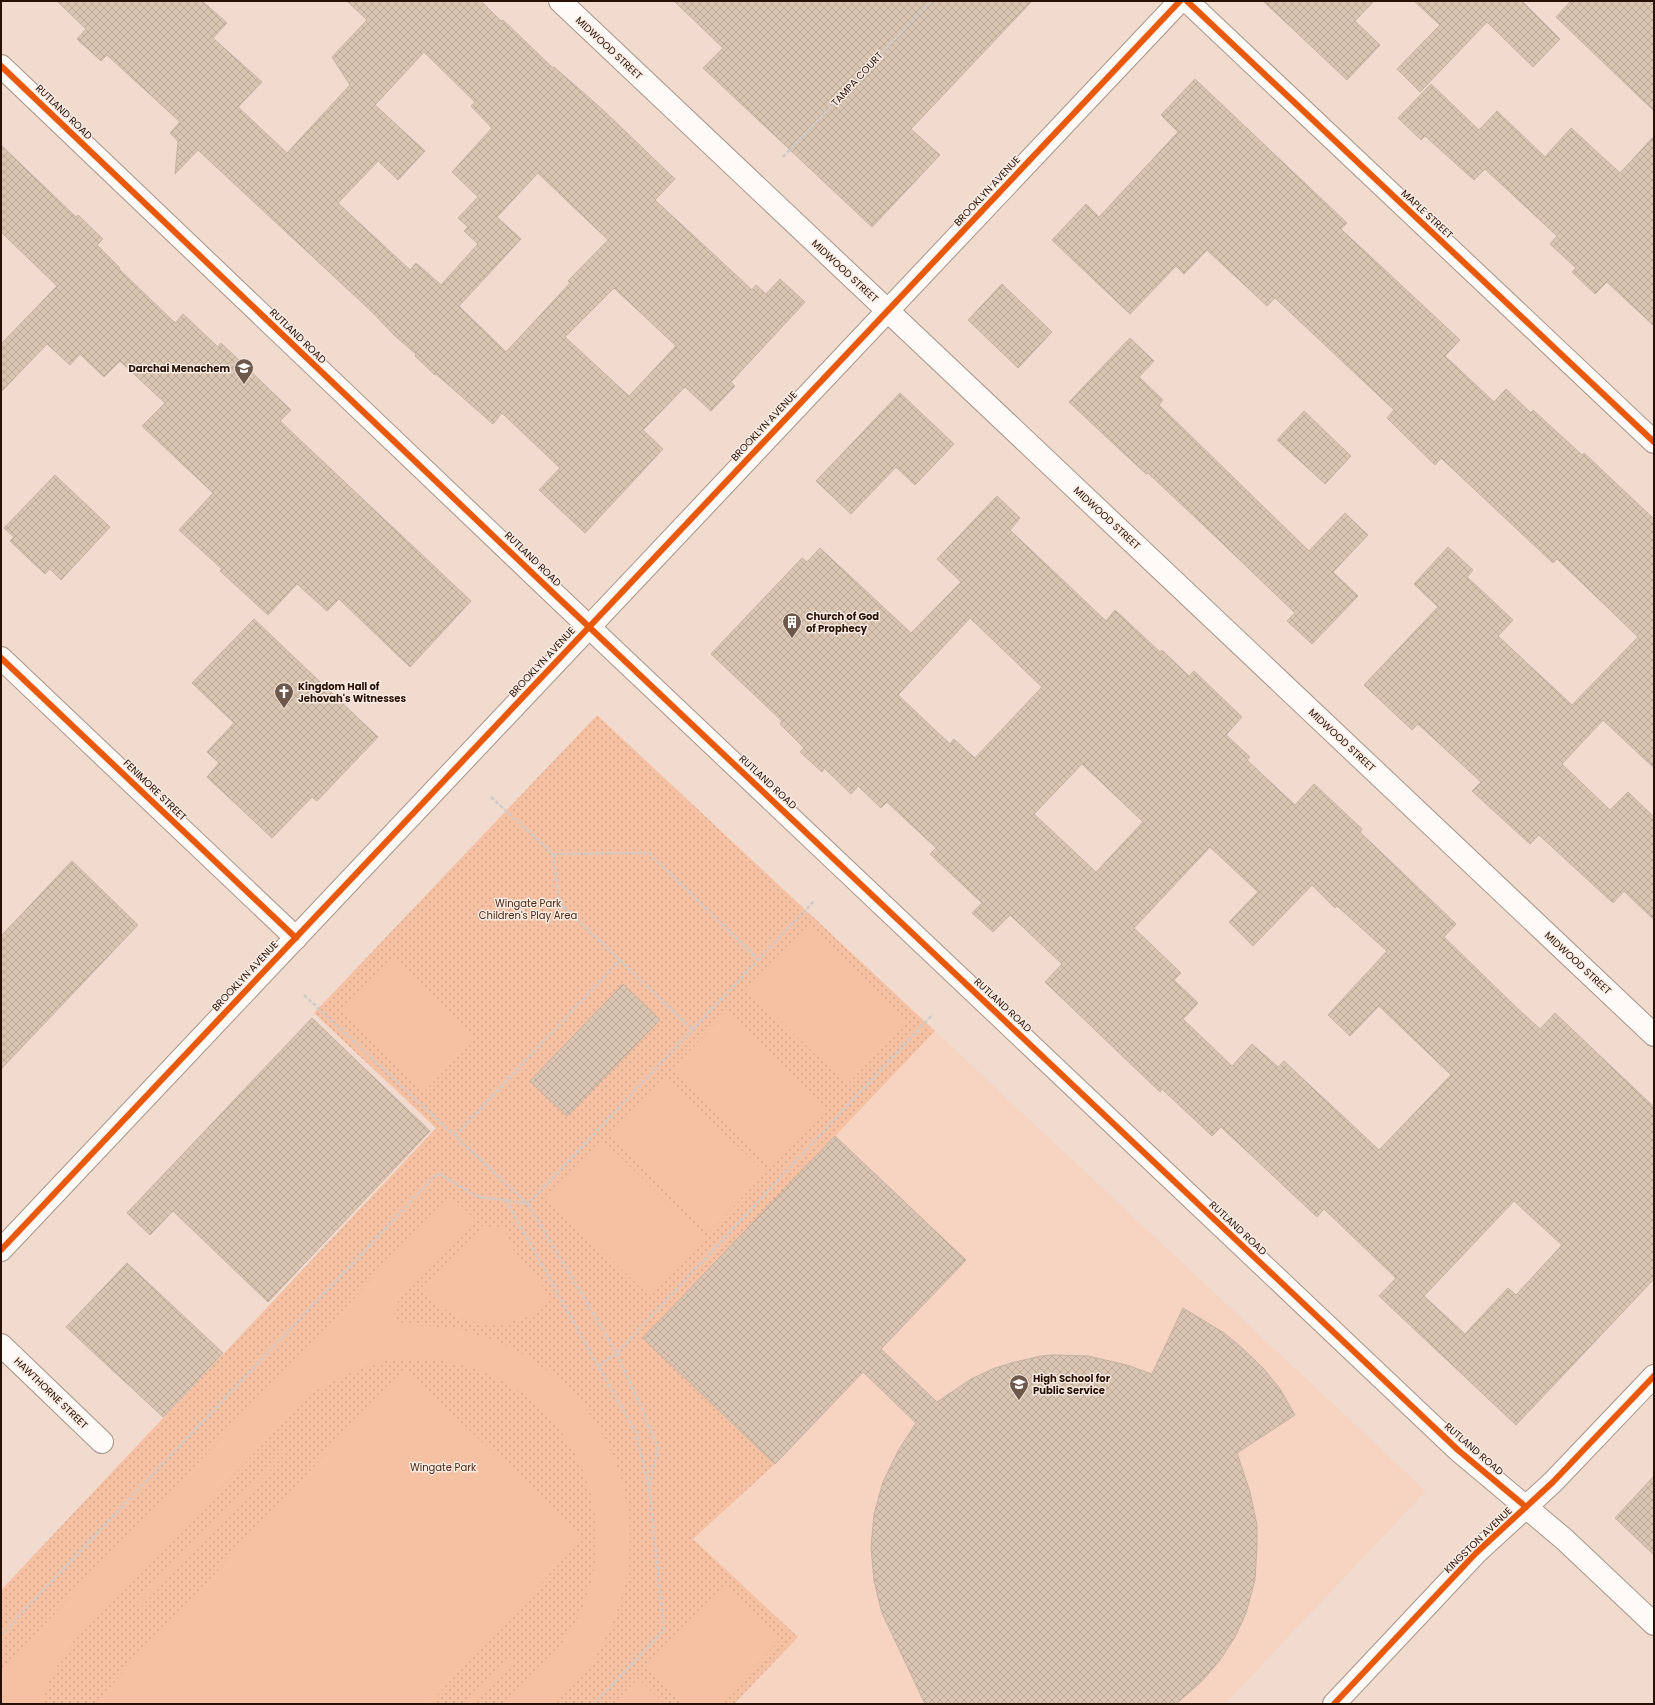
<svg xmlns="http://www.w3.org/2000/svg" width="1655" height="1705" font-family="Poppins,sans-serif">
	<defs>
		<pattern id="green-dots" width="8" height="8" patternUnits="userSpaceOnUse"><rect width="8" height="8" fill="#f6c1a3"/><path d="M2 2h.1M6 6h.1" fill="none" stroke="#d3a58b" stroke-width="1.8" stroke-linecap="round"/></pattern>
		<pattern id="building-cross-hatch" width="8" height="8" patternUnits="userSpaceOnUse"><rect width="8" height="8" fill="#dac5b2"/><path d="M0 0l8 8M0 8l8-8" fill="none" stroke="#bba897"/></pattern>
	</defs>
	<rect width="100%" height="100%" fill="#f1dbcf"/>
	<polygon fill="#f6d4c1" points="935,1031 1426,1491 1225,1704 734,1704 797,1637 693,1539 643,1338"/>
	<polygon fill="url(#green-dots)" points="597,715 935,1031 643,1338 775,1464 693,1539 798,1637 734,1704 1,1704 1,1590 436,1128 314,1013"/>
	<g fill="#f6c1a3">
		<polygon points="808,927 908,1022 847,1085 748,990"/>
		<polygon points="392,958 476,1038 425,1091 341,1011"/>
		<polygon points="727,1012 827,1108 771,1166 671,1070"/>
		<polygon points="664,1077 766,1173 710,1231 610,1135"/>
		<polygon points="604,1141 704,1238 649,1296 548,1199"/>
		<path d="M451 1196 475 1219 400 1299C394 1307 391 1316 400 1323 404 1326 442 1326 451 1328 491 1335 533 1355 563 1384 630 1447 649 1549 609 1631 605 1638 602 1646 598 1653 586 1672 570 1688 555 1704H506C536 1673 572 1641 586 1599 593 1578 599 1553 597 1531 591 1452 541 1386 464 1366 436 1358 406 1356 377 1363 354 1369 335 1380 314 1392L80 1633C64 1655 48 1677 41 1704H1V1670Z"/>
		<path d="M480 1226 507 1228 506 1240 551 1298C546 1302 542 1308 537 1311 510 1329 472 1328 446 1310 437 1304 429 1294 422 1286L476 1238 480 1235Z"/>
		<polygon points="404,1369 584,1537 429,1704 94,1704"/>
		<polygon points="284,1448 287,1452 141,1607 137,1603"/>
		<polygon points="725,1587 779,1641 718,1704 682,1704 645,1668"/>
		<polygon points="509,1659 513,1663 475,1704 467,1704"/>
		<polygon points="638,1678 664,1704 613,1704"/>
	</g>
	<g fill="url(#building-cross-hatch)" stroke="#c5b2a2" fill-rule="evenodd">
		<path d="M57 1H202L227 23 213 38 262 82 238 107 287 153 350 85 332 57 367 20 347 1H481L501 21 503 20 553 68 554 67 602 109 675 179 655 200 708 249 752 290 756 285 766 294 780 279 805 302 731 382 735 386 711 411 685 387 643 430 663 449 585 533 539 490 560 468 502 413 493 424 436 374 435 375 415 356 416 354 395 336 371 311 198 150 175 174 178 141 170 133 180 122 107 55 101 61 77 39 86 29ZM424 52 475 102 471 106 492 128 452 172 478 197 458 218 468 227 464 231 478 244 441 285 416 263 410 270 338 203 378 161 398 180 425 151 375 105ZM538 173 608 240 568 281 570 283 506 352 459 306 521 239 497 217ZM614 288 676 346 629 396 565 337Z"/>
		<polygon points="674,1 1032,1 911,129 940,155 872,227 703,68 723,48"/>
		<polygon points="1263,1 1374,1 1355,21 1380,45 1347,80"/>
		<polygon points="1414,1 1522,1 1560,39 1533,67 1487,22 1420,92 1397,69 1440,25"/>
		<polygon points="1571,1 1654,1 1654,111 1556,17"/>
		<polygon points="1195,79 1347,223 1341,229 1460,340 1445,356 1494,402 1506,389 1531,413 1533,410 1582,455 1584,453 1654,519 1654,768 1603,720 1562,764 1610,810 1628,792 1654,817 1654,920 1624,891 1613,903 1539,835 1530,844 1472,791 1481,782 1418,724 1412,730 1364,685 1438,607 1414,584 1448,547 1473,570 1467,577 1513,620 1498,636 1572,705 1638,637 1557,559 1553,563 1441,458 1435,465 1387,418 1394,410 1275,298 1267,306 1207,250 1184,274 1176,266 1130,314 1052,240 1086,204 1099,217 1178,132 1161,115"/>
		<polygon points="1431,84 1479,130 1497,111 1545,157 1571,128 1620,173 1654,136 1654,326 1607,282 1595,294 1572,272 1576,268 1550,244 1557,236 1485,169 1474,180 1425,136 1421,140 1398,118"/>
		<polygon points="1,145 76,217 78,215 103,239 97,245 120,268 119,269 175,323 183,314 218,347 221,343 291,410 280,421 471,601 410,667 339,599 327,611 297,584 268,615 220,571 222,569 179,530 213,493 142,426 165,403 120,361 104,377 80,354 70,365 47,344 1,392 1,344 57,286 1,232"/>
		<polygon points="1002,284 1052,332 1018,368 968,320"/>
		<polygon points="1130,338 1154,361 1139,377 1163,400 1159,405 1309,551 1345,513 1368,535 1333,572 1358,596 1312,644 1287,621 1295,613 1199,521 1148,473 1146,474 1069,402"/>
		<polygon points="900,393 954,444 915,485 896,467 851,514 816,481"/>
		<polygon points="1304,411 1351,456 1325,484 1277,440"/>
		<polygon points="55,475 110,527 61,580 50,569 45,574 10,541 14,537 4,528"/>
		<path d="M997 496 1020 518 1010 530 1106 621 1115 610 1160 652 1162 650 1189 676 1194 671 1242 717 1226 735 1250 757 1247 760 1295 805 1314 784 1362 829 1360 832 1456 924 1444 937 1516 1007 1540 1029 1555 1013 1654 1107V1279L1516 1425 1379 1296 1396 1278 1324 1209 1317 1217 1221 1127 1212 1136 1162 1089 1160 1092 1045 982 1062 964 1010 915 993 932 972 913 982 903 930 854 936 848 887 802 881 808 858 786 851 794 824 768 822 772 800 752 804 748 780 724 782 721 711 654 802 558 807 562 820 548 911 633 961 582 937 559ZM970 618 1042 687 975 758 954 739 950 744 898 695ZM1082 764 1143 822 1096 872 1034 814ZM1210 847 1258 892 1229 922 1253 946 1312 885 1335 908 1337 906 1387 951 1328 1015 1350 1036 1379 1006 1451 1075 1379 1150 1284 1061 1278 1067 1252 1044 1232 1066 1183 1019 1198 1003 1174 980 1181 973 1134 928ZM1514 1201 1562 1245 1516 1295 1508 1288 1465 1334 1424 1296Z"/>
		<polygon points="254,619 378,737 317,801 312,797 272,838 207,777 219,763 207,752 234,723 192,683"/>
		<polygon points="72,861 138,925 1,1069 1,936"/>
		<polygon points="623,984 660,1020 567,1116 530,1081"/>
		<polygon points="312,1018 430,1131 268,1302 173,1211 150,1235 127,1213"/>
		<polygon points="835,1136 966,1260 881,1349 937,1402 971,1379 995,1368 1015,1362 1041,1356 1054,1355 1088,1356 1127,1365 1152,1374 1183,1308 1224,1333 1241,1347 1263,1368 1280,1389 1295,1415 1237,1453 1250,1492 1257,1525 1257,1546 1255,1580 1246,1613 1235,1637 1220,1660 1202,1681 1176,1704 925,1704 882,1613 874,1581 871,1547 874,1514 883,1482 898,1451 916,1423 863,1372 775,1464 643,1338"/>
		<polygon points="127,1263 223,1353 163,1417 66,1327"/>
		<polygon points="1654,1476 1654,1555 1615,1518"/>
	</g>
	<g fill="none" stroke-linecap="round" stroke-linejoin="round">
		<g stroke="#a89488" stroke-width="24">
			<g id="minor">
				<polyline points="560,1 1654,1035"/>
				<polyline points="1187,1 1654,442"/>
				<polyline points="1,66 550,590 1458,1450 1564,1539 1654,1624"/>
				<polyline points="1,658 296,938"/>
				<polyline points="1,1250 1180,1"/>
				<polyline points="1,1345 102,1442"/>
				<polyline points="1334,1704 1476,1553 1553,1482 1654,1376"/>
			</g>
		</g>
		<g stroke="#d1cac6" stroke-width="2.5" stroke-dasharray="4 2" stroke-linecap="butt">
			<polyline points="783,157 931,1"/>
			<polyline points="491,797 553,854 649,853 759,960"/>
			<polyline points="553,854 560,903 693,1030"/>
			<polyline points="304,995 528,1204 617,1353 653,1435 658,1448 649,1487"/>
			<polyline points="455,1136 620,960"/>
			<polyline points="598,1366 506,1200 528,1204 814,901"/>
			<polyline points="1,1635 438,1173 478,1197 506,1200"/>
			<polyline points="594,1704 664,1630 649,1488 636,1432 598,1366 617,1353 933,1014"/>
		</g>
		<use href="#minor" stroke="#fdfaf8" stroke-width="22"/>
		<g stroke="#f8ebe3" stroke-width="8">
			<g id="cycleway">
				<polyline points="1187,1 1654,442"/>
				<polyline points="1,66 550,590 1458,1450 1526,1507"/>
				<polyline points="1,658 296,938"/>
				<polyline points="1,1250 1180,1"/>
				<polyline points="1334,1704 1476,1553 1553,1482 1654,1376"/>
			</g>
		</g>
		<use href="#cycleway" stroke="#e8590c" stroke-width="6"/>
	</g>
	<defs>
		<g id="school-pin" transform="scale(1)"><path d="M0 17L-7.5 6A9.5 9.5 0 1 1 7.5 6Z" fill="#6e584b" stroke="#f8ebe3"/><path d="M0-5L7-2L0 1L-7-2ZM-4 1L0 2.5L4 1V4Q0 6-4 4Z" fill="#fff"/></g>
		<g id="building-pin" transform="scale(1)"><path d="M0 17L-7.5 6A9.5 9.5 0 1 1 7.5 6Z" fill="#6e584b" stroke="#f8ebe3"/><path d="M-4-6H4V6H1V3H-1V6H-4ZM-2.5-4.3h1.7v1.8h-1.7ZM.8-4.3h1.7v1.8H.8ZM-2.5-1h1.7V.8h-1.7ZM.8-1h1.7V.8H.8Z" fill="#fff"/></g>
		<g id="church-pin" transform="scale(1)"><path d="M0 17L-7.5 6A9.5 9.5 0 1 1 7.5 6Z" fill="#6e584b" stroke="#f8ebe3"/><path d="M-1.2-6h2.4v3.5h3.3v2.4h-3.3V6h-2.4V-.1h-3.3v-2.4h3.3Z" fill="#fff"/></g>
	</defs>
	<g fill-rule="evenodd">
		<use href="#school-pin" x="244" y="368"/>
		<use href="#building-pin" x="792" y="622"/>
		<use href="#church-pin" x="284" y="692"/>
		<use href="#school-pin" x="1019" y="1384"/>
	</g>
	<g text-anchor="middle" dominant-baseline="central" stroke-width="3" stroke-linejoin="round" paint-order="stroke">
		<g font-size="10" fill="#281104" stroke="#f8ebe3">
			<text transform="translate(609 48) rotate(43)">MIDWOOD STREET</text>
			<text transform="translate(857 79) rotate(-47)">TAMPA COURT</text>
			<text transform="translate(64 112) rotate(44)">RUTLAND ROAD</text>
			<text transform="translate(987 191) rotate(-47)">BROOKLYN AVENUE</text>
			<text transform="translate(1427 214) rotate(43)">MAPLE STREET</text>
			<text transform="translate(845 271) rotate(43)">MIDWOOD STREET</text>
			<text transform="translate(298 336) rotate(44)">RUTLAND ROAD</text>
			<text transform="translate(764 426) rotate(-47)">BROOKLYN AVENUE</text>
			<text transform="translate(1107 518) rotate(43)">MIDWOOD STREET</text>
			<text transform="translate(533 559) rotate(44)">RUTLAND ROAD</text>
			<text transform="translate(542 662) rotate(-47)">BROOKLYN AVENUE</text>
			<text transform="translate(1342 740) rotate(43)">MIDWOOD STREET</text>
			<text transform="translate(768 782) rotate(43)">RUTLAND ROAD</text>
			<text transform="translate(155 790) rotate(44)">FENIMORE STREET</text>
			<text transform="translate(1578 963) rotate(43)">MIDWOOD STREET</text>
			<text transform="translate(245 976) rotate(-47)">BROOKLYN AVENUE</text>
			<text transform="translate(1003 1005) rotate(43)">RUTLAND ROAD</text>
			<text transform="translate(1238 1228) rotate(43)">RUTLAND ROAD</text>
			<text transform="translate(51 1393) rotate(44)">HAWTHORNE STREET</text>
			<text transform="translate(1474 1449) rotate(41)">RUTLAND ROAD</text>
			<text transform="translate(1478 1540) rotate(-44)">KINGSTON AVENUE</text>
		</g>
		<g font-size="10" font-weight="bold" fill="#281104" stroke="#f8ebe3" text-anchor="start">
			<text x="230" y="368" text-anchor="end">Darchai Menachem</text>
			<text x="806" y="616">Church of God<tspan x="806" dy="12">of Prophecy</tspan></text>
			<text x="298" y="686">Kingdom Hall of<tspan x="298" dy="12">Jehovah's Witnesses</tspan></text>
			<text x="1033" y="1378">High School for<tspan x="1033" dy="12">Public Service</tspan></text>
		</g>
		<g font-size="10" fill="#4d2811" stroke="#f8ebe3">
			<text x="528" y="903">Wingate Park<tspan x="528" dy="12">Children's Play Area</tspan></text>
			<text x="443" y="1467">Wingate Park</text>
		</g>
	</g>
	<rect width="1655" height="1705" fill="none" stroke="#281104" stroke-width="4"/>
</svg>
